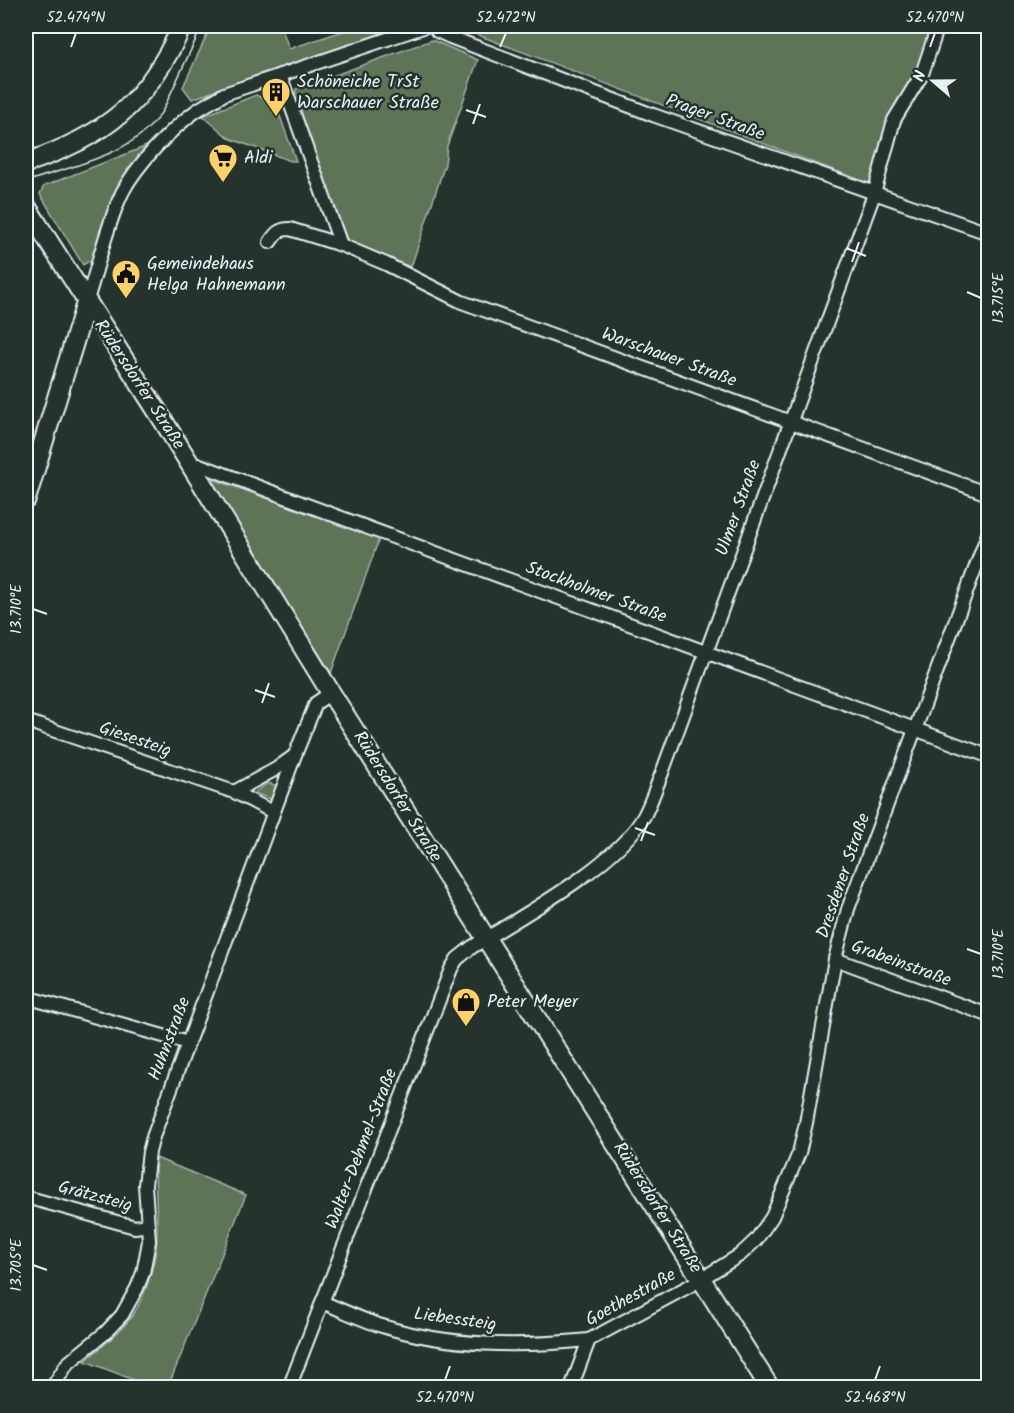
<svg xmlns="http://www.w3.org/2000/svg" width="1014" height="1413" font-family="Kalam,sans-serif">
	<rect width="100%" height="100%" fill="#26332d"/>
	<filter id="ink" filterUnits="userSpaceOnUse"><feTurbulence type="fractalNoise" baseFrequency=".0167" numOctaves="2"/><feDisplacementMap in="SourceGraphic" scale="12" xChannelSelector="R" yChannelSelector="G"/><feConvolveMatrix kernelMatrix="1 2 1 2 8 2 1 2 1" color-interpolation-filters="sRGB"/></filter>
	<g filter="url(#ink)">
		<g fill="#5f7356" stroke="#a4b2a7" stroke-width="1.5">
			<polygon points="211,26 281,26 289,49 358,26 402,26 192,99 183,87"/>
			<polygon points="470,26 936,26 873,185 462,29"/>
			<polygon points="432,40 478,60 447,146 445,164 411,267 354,247 345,237 295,98 296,89"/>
			<polygon points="256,95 276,105 296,161 291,161 229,138 203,116"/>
			<polygon points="152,144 97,256 83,265 40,194 44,186"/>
			<polygon points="213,479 379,539 331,673 213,487"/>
			<polygon points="268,783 278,786 273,800 254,793"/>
			<path d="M156 1158 246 1195 168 1387H152L85 1361C101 1347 120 1333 132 1316 148 1293 158 1255 157 1227 157 1203 154 1181 156 1158Z"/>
		</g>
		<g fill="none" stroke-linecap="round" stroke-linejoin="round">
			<g stroke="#e8f1f8" stroke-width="16">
				<g id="street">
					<polyline points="435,26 437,31 450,37 653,115 988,233"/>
					<polyline points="280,75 341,245 386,264 462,302 988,494"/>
					<path d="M270 242C276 233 279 229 290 229L341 245"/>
					<path d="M86 303C98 267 106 227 122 193 136 165 171 129 196 111 205 105 215 100 224 94L426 26"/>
					<path d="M194 470 200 465C462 564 726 658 988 756"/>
					<polyline points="26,721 234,792 273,812"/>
					<polyline points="234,792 276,769 294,756"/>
					<polyline points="835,959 988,1015"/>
					<polyline points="26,997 188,1043"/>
					<polyline points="33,1199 135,1227 148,1225"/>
					<path d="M322 1302C342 1310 362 1320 382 1326 449 1347 520 1347 589 1340"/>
					<polyline points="52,1388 67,1364 105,1333 122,1315 137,1288 143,1273 149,1241 145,1185 149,1152 153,1137 295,755 316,703 331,693"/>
					<path d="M289 1388 451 969 457 959 472 947C520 917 617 865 644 816 651 803 656 787 662 773L874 194 894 120 922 74 938 26"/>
					<polyline points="571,1388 589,1340 693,1284 740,1255 756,1240 772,1217 799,1153 806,1123 835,959 848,909 988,534"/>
				</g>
			</g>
			<g stroke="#e8f1f8" stroke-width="22">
				<g id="secondary">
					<path d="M26 163C106 135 146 105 182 26"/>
					<polyline points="26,206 161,417 331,693 770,1388"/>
					<polyline points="26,499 86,303"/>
				</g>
			</g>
			<use href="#street" stroke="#26332d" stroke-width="12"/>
			<use href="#secondary" stroke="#26332d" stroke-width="18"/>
			<path stroke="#e8f1f8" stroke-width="1.5" d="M26 182C72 165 138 155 164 108L202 26"/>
		</g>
	</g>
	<path fill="none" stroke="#e8f1f8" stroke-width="2" d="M71 47 76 33M500 47 506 33M930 47 935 33M466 110 486 117M473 124 480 104M846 248 866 256M852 262 859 242M967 292 981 298M33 609 47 614M255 690 275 697M262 703 269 683M635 828 655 835M641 841 648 822M967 949 981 954M33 1265 47 1270M445 1380 450 1366M875 1380 880 1366"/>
	<defs>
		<g id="building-pin" transform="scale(1.5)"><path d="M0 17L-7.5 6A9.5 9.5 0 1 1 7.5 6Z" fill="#ffd166" stroke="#26332d"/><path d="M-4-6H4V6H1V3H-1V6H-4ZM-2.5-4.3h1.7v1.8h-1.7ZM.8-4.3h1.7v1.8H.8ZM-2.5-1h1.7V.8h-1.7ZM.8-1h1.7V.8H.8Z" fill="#111"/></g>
		<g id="supermarket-pin" transform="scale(1.5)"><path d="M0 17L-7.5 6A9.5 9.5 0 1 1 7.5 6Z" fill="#ffd166" stroke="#26332d"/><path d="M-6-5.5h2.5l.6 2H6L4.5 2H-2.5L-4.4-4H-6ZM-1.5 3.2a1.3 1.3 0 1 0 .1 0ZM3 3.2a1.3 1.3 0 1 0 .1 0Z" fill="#111"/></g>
		<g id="civic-pin" transform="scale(1.5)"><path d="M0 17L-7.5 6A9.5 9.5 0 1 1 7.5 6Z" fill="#ffd166" stroke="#26332d"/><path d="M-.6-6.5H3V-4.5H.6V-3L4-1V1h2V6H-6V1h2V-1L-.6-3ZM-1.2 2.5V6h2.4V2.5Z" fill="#111"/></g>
		<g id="shop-pin" transform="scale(1.5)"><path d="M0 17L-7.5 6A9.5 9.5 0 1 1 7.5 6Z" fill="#ffd166" stroke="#26332d"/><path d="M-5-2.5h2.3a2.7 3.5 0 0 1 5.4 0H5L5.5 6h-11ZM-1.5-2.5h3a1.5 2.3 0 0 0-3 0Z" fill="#111"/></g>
	</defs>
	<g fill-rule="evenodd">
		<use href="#building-pin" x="276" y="92"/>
		<use href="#supermarket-pin" x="223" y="158"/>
		<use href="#civic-pin" x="126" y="274"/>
		<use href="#shop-pin" x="466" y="1002"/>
	</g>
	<g text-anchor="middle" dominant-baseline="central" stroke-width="5" stroke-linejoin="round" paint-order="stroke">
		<g font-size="18" fill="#e8f1f8" stroke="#26332d" text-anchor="start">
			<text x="297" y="82">Schöneiche TrSt<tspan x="297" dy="21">Warschauer Straße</tspan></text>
			<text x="244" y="158">Aldi</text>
			<text x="147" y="264">Gemeindehaus<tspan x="147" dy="21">Helga Hahnemann</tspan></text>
			<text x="487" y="1002">Peter Meyer</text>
		</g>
		<g font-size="18" fill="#e8f1f8" stroke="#26332d">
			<text transform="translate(715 118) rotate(20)">Prager Straße</text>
			<text transform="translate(669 358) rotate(20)">Warschauer Straße</text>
			<text transform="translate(139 385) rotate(57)">Rüdersdorfer Straße</text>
			<text transform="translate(739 508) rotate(-70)">Ulmer Straße</text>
			<text transform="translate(596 593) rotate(20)">Stockholmer Straße</text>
			<text transform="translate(135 740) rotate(19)">Giesesteig</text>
			<text transform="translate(397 797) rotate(58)">Rüdersdorfer Straße</text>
			<text transform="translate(844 876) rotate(-71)">Dresdener Straße</text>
			<text transform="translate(901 964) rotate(20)">Grabeinstraße</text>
			<text transform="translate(170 1039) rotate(-69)">Huhnstraße</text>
			<text transform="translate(362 1149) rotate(-69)">Walter-Dehmel-Straße</text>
			<text transform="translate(95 1197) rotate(15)">Grätzsteig</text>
			<text transform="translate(657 1208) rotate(58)">Rüdersdorfer Straße</text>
			<text transform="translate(631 1298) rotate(-29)">Goethestraße</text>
			<text transform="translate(455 1320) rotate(8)">Liebessteig</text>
		</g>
	</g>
	<rect width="1014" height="1413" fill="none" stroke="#26332d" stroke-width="66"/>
	<g transform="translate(933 81) rotate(290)" stroke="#26332d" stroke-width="4.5" paint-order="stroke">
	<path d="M0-4.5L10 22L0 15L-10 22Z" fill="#e8f1f8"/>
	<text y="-9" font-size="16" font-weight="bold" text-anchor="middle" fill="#e8f1f8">N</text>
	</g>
	<rect x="33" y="33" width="948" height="1347" fill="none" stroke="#e8f1f8" stroke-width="2"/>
	<g font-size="15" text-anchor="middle" fill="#e8f1f8">
		<text x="76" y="22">52.474°N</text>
		<text x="506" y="22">52.472°N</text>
		<text x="935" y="22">52.470°N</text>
		<text transform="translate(998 298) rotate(-90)" y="5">13.715°E</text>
		<text transform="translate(16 609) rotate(-90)" y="5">13.710°E</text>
		<text transform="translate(998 954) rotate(-90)" y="5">13.710°E</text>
		<text transform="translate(16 1265) rotate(-90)" y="5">13.705°E</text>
		<text x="445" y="1402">52.470°N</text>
		<text x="875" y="1402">52.468°N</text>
	</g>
</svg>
